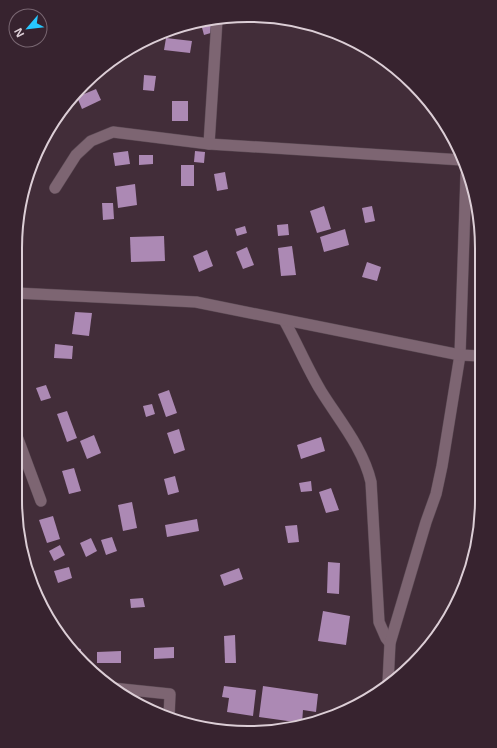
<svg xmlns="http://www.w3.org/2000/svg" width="497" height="748" font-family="'Noto Sans',sans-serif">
	<rect width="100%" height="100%" fill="#422d39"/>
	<g fill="#ac89b4">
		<polygon points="211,21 214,32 204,35 201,24"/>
		<polygon points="166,38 192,41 190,53 164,50"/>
		<polygon points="144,75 156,76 154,91 143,90"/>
		<polygon points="96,89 101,100 82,109 77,97"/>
		<rect x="172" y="101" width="16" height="20"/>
		<polygon points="128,151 130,164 115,166 113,153"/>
		<polygon points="195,151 205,152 204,163 194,162"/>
		<polygon points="139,155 153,155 153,164 139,165"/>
		<rect x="181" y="165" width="13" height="21"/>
		<polygon points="225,172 228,189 217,191 214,174"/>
		<polygon points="135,184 137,205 118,208 116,187"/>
		<polygon points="102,203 113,203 114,219 103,220"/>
		<polygon points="324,206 331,229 317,233 310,211"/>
		<polygon points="372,206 375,221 365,223 362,208"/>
		<polygon points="288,224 289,235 278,236 277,225"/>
		<polygon points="245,226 247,233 237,236 235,229"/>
		<polygon points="345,229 349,245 324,252 320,237"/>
		<polygon points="164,236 165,261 131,262 130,237"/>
		<polygon points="292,246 296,275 281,276 278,248"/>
		<polygon points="247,247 254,265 243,269 236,252"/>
		<polygon points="207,250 213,266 199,272 193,256"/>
		<polygon points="367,262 381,267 377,281 362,277"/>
		<polygon points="75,312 92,313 89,336 72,334"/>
		<polygon points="55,344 73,346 72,359 54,358"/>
		<polygon points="18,372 22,384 16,386 16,373"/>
		<polygon points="46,385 51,398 41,401 36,388"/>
		<polygon points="169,390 177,413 166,417 158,394"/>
		<polygon points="152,404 155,414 146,417 143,406"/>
		<polygon points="67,411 77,438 67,442 57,414"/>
		<polygon points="179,429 185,450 174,454 167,433"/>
		<polygon points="94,435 101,453 87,459 80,441"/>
		<polygon points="321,437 325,451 301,459 297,445"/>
		<polygon points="74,468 81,491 69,494 62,471"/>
		<polygon points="175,476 179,492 168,495 164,479"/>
		<polygon points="311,481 312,491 301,492 299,483"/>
		<polygon points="331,488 339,510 326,513 319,492"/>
		<polygon points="132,502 137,528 123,531 118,505"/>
		<polygon points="53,516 60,539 47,543 39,520"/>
		<polygon points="197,519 199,531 167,537 165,525"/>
		<polygon points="297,525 299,542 288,543 285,526"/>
		<polygon points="112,537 117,551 106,555 101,540"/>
		<polygon points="91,538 97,551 86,557 80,543"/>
		<polygon points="60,545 65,555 54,561 49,551"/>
		<polygon points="328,562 340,563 339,594 327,593"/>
		<polygon points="69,567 72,578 58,583 54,571"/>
		<polygon points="239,568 243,579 224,586 220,575"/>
		<polygon points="143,598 145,607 131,608 130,599"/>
		<polygon points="323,611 350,616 346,645 318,641"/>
		<polygon points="235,635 236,663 225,663 224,636"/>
		<polygon points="71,647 81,649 80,657 77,654"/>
		<polygon points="174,647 174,658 154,659 154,648"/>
		<polygon points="121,651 121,663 97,663 97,652"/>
		<polygon points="224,686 256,690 253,716 227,712 229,698 222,697"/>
		<polygon points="263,686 318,694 316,712 303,710 302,723 259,717"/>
		<polygon points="254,729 254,730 238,732 238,730"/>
	</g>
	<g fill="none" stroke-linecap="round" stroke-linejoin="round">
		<g stroke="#5a4953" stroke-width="12">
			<g id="minor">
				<polyline points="209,144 217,20"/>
				<polyline points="55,188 76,155 91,141 113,132 209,144 462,160"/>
				<path d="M284 320C297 343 307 368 321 391 339 420 363 448 371 482L379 622 386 638 390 643"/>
				<polyline points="15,431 41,501"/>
				<polyline points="388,683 390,643 426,522 436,494 442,466 460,355 466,175"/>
				<polyline points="112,688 170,694 169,717"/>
			</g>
		</g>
		<g stroke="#5a4953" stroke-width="12">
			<polyline id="tertiary" points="16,293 196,302 460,355 481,356"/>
		</g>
		<use href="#minor" stroke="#7d6572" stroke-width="11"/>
		<use href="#tertiary" stroke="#7d6572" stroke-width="11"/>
	</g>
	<path d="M0 0H497V748H0ZM248 22H249A226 226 0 0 1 475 248V500A226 226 0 0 1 249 726H248A226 226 0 0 1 22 500V248A226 226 0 0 1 248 22Z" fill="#37232f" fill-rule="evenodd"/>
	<path fill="none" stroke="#dcced6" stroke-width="2" d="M248 22H249A226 226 0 0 1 475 248V500A226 226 0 0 1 249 726H248A226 226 0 0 1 22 500V248A226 226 0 0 1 248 22Z"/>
	<g transform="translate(28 28) rotate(242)"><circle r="19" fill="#37232f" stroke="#796772"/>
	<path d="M0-3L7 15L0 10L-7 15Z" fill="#27c8ff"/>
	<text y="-6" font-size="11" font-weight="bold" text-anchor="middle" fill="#dcced6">N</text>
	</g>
</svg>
